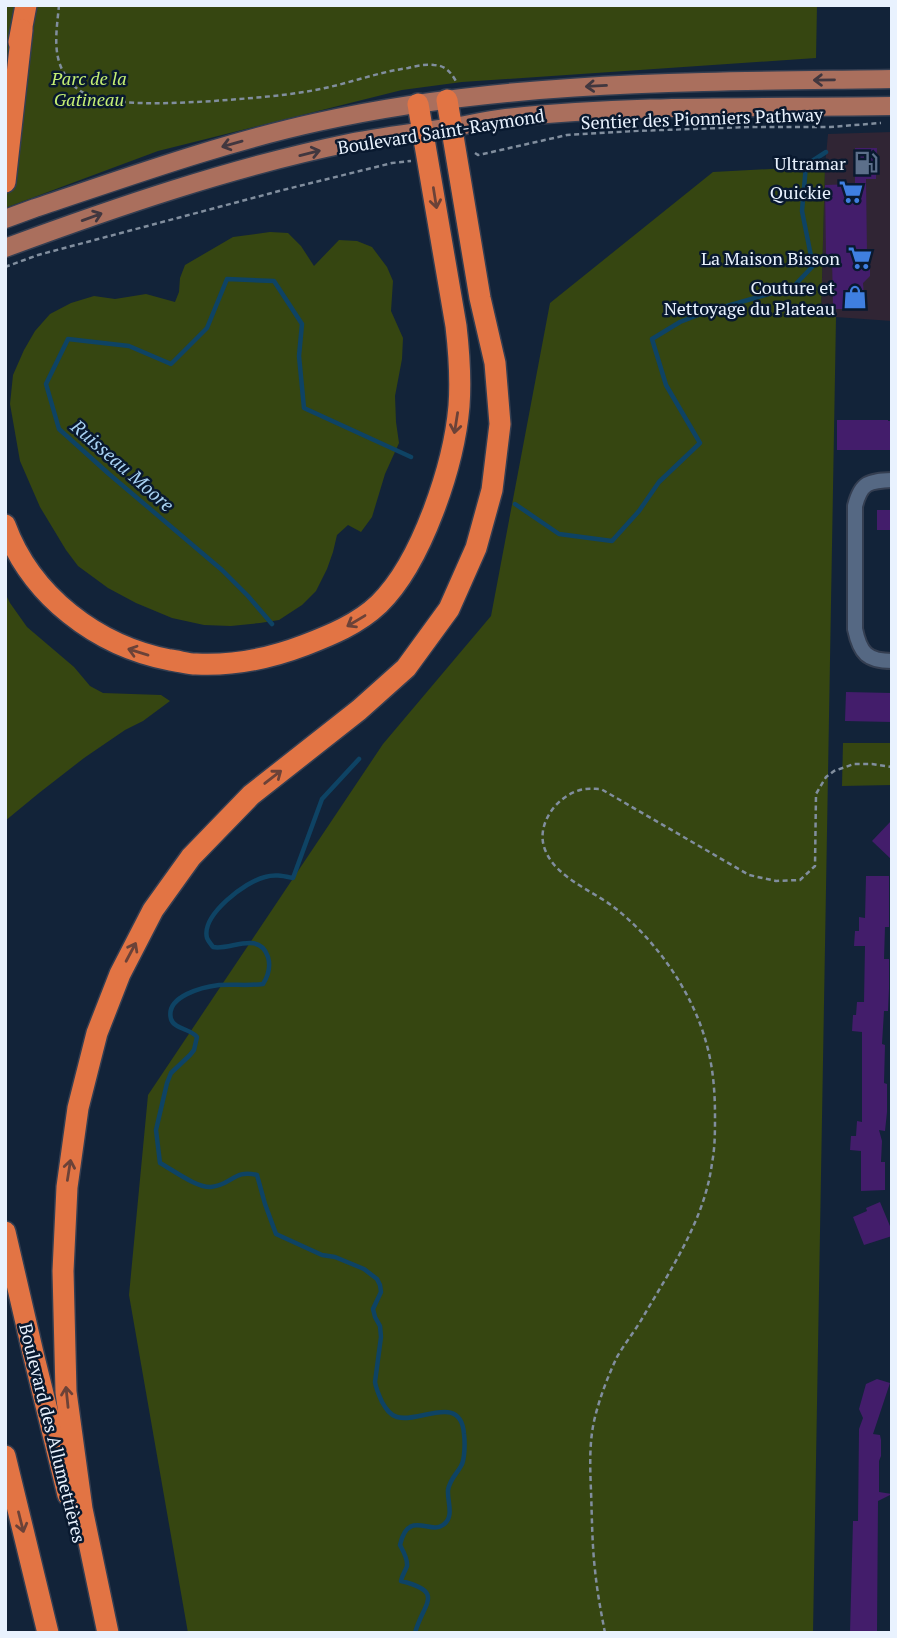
<svg xmlns="http://www.w3.org/2000/svg" width="897" height="1638" font-family="'PT Serif',serif">
	<rect width="100%" height="100%" fill="#122339"/>
	<polygon fill="#302534" points="892,132 892,321 821,316 825,166 828,134"/>
	<g fill="#364611">
		<polygon points="5,5 817,5 816,58 462,82 402,90 158,151 5,208"/>
		<polygon points="825,166 821,316 836,317 813,1633 188,1633 129,1295 148,1095 383,744 491,616 550,303 713,172"/>
		<polygon points="270,232 288,233 301,246 314,266 339,240 357,241 372,247 387,267 393,281 391,311 403,338 402,359 395,396 396,422 399,443 385,474 372,517 361,532 348,525 337,535 333,552 327,569 316,591 302,605 279,620 260,623 231,626 204,625 172,618 136,603 108,588 78,566 66,550 40,507 20,461 10,404 13,375 24,350 35,331 50,314 71,303 94,296 115,299 146,294 175,302 179,292 180,278 185,265 233,237"/>
		<polygon points="5,593 10,603 27,627 74,667 90,686 103,693 161,695 170,701 143,721 125,730 84,758 39,793 5,821"/>
		<polygon points="843,743 892,743 892,785 842,786"/>
	</g>
	<g fill="none" stroke-linecap="round" stroke-linejoin="round">
		<g stroke="#0e4364" stroke-width="4.5">
			<polyline points="515,504 559,534 612,541 639,511 659,482 700,443 666,385 652,339 680,322 706,312 793,287 813,266 802,211 806,165 826,152"/>
			<polyline points="272,624 248,596 222,570 109,474 59,429 46,384 68,339 129,346 171,364 207,328 227,279 274,281 302,324 299,356 304,408 411,457"/>
			<path d="M359 759 322 799 293 878C283 876 275 874 265 877 246 881 201 915 207 938 208 941 211 944 213 947 230 951 259 930 268 957 271 967 268 976 263 984 248 986 234 984 219 985 203 987 165 996 171 1019 174 1029 191 1029 197 1037L194 1050 190 1055 171 1073 167 1083 156 1130 160 1163C173 1170 197 1188 211 1187 232 1185 234 1169 257 1175L265 1204 276 1234 322 1255 335 1257 364 1269 377 1279 380 1285 381 1292 373 1309 375 1317 380 1326 381 1337 375 1382C376 1389 379 1395 382 1402 386 1409 390 1415 397 1417 418 1424 461 1392 464 1434 465 1442 465 1460 461 1466 456 1475 450 1479 448 1490 447 1501 455 1517 443 1525 430 1535 408 1509 400 1545 403 1551 408 1559 407 1566 405 1572 402 1575 401 1581 446 1592 423 1603 415 1633"/>
		</g>
	</g>
	<g fill="#431d6b">
		<polygon points="855,148 877,148 876,179 866,179 867,254 870,258 870,276 863,283 865,309 833,309 832,255 826,255 825,185 855,184"/>
		<polygon points="837,420 888,420 888,421 892,421 892,450 837,450"/>
		<rect x="877" y="510" width="15" height="20"/>
		<polygon points="846,692 892,693 892,722 845,721"/>
		<polygon points="892,820 892,860 872,841"/>
		<polygon points="866,876 889,876 889,927 885,927 884,959 889,959 889,989 888,1011 884,1011 882,1044 885,1045 884,1083 887,1084 887,1112 885,1131 879,1130 882,1141 881,1162 885,1162 885,1190 861,1191 861,1151 850,1150 851,1136 856,1136 857,1121 862,1122 862,1032 852,1031 853,1015 856,1015 857,1002 864,1002 865,946 854,946 855,931 859,931 859,917 865,918"/>
		<polygon points="880,1202 892,1231 892,1236 864,1245 853,1217 867,1211 866,1208"/>
		<polygon points="877,1379 890,1383 873,1434 880,1435 881,1440 881,1456 879,1461 879,1492 892,1494 878,1501 877,1633 850,1633 853,1521 858,1521 859,1429 863,1418 859,1409 866,1384"/>
	</g>
	<g fill="none" stroke-linecap="round" stroke-linejoin="round">
		<g stroke="#343e51" stroke-width="18">
			<path id="minor" d="M892 480C869 481 861 482 855 506V629C860 653 867 661 892 661"/>
		</g>
		<g stroke="#343e51" stroke-width="21">
			<g id="major">
				<path d="M5 219 35 208C128 177 222 143 318 122 506 80 700 82 892 79"/>
				<path d="M5 248C116 207 233 167 349 143 384 136 419 132 454 127 471 124 488 120 506 118 634 104 763 108 892 106"/>
			</g>
		</g>
		<g stroke="#343e51" stroke-width="24">
			<g id="highway">
				<polyline points="19,42 26,5"/>
				<polyline points="5,182 22,30"/>
				<path d="M5 525C31 596 97 646 170 660 179 661 188 664 196 664 233 666 271 658 305 645 331 635 358 624 379 604 422 562 454 465 459 406 461 379 459 352 456 326L418 104"/>
				<polyline points="5,1232 33,1353 68,1495"/>
				<polyline points="5,1456 48,1633"/>
				<polyline points="108,1633 82,1509 66,1392 63,1271 67,1187 78,1108 97,1033 120,974 153,910 191,857 251,795 359,710 406,668 449,609 476,548 492,490 500,424 495,363 480,298 447,100"/>
			</g>
		</g>
		<g stroke="#818e9e" stroke-width="2.5" stroke-dasharray="5 3.5" stroke-linecap="butt">
			<path d="M59 5C57 28 52 53 64 73 70 85 83 95 97 98 135 106 175 103 214 101 251 98 289 96 325 88 353 82 379 72 408 68 416 66 425 64 434 65 446 65 452 74 457 83"/>
			<polyline points="475,153 478,155 483,154 567,135 633,131 750,127 830,127 881,123"/>
			<polyline points="5,267 38,255 283,190 392,163 411,161"/>
			<path d="M605 1633C601 1612 597 1591 595 1570 592 1544 592 1517 591 1491 590 1466 589 1441 595 1417 600 1397 608 1376 617 1357 625 1343 635 1331 643 1317 671 1269 705 1219 712 1163 715 1148 715 1132 715 1116 715 1091 713 1066 706 1042 692 991 654 937 611 905 590 890 557 877 546 852 534 827 555 797 580 790 587 788 593 789 601 789L749 875 776 881 800 880 815 866 816 794 826 777 834 771 854 764H872L892 767"/>
		</g>
		<use href="#minor" stroke="#556883" stroke-width="14"/>
		<use href="#major" stroke="#aa6f5d" stroke-width="18"/>
		<use href="#highway" stroke="#e27444" stroke-width="21"/>
	</g>
	<defs><path id="oneway-shaft" d="M-6 0H5M1.5-3L5.5 0L1.5 3" fill="none" stroke-width="1.6" stroke-linecap="round" stroke-linejoin="round" transform="scale(1.75)"/></defs>
	<g stroke="#41373f">
		<use href="#oneway-shaft" transform="translate(824 80) rotate(179)"/>
		<use href="#oneway-shaft" transform="translate(596 86) rotate(177)"/>
		<use href="#oneway-shaft" transform="translate(232 144) rotate(164)"/>
		<use href="#oneway-shaft" transform="translate(310 153) rotate(-14)"/>
		<use href="#oneway-shaft" transform="translate(92 217) rotate(-20)"/>
	</g>
	<g stroke="#6b4238">
		<use href="#oneway-shaft" transform="translate(435 198) rotate(81)"/>
		<use href="#oneway-shaft" transform="translate(456 423) rotate(99)"/>
		<use href="#oneway-shaft" transform="translate(356 621) rotate(149)"/>
		<use href="#oneway-shaft" transform="translate(138 652) rotate(-163)"/>
		<use href="#oneway-shaft" transform="translate(273 777) rotate(-38)"/>
		<use href="#oneway-shaft" transform="translate(131 952) rotate(-62)"/>
		<use href="#oneway-shaft" transform="translate(69 1170) rotate(-81)"/>
		<use href="#oneway-shaft" transform="translate(67 1397) rotate(-96)"/>
		<use href="#oneway-shaft" transform="translate(21 1522) rotate(76)"/>
	</g>
	<defs>
		<g id="fuel-bare" transform="scale(1.89)"><path d="M-5.5-6h7V0h2V4h1.3V-2.5L3-4.5l.8-.8L6-3V5H2.5V1h-1V6h-7ZM-4.2-4.7v3.2H.2V-4.7Z" fill="#5c6f8a" stroke="#09192f" stroke-width="2.5" paint-order="stroke"/></g>
		<g id="supermarket-bare" transform="scale(1.89)"><path d="M-6-5.5h2.5l.6 2H6L4.5 2H-2.5L-4.4-4H-6ZM-1.5 3.2a1.3 1.3 0 1 0 .1 0ZM3 3.2a1.3 1.3 0 1 0 .1 0Z" fill="#3f7fe0" stroke="#09192f" stroke-width="2.5" paint-order="stroke"/></g>
		<g id="shop-bare" transform="scale(1.89)"><path d="M-5-2.5h2.3a2.7 3.5 0 0 1 5.4 0H5L5.5 6h-11ZM-1.5-2.5h3a1.5 2.3 0 0 0-3 0Z" fill="#3f7fe0" stroke="#09192f" stroke-width="2.5" paint-order="stroke"/></g>
	</defs>
	<g fill-rule="evenodd">
		<use href="#fuel-bare" x="866" y="163"/>
		<use href="#supermarket-bare" x="851" y="192"/>
		<use href="#supermarket-bare" x="860" y="258"/>
		<use href="#shop-bare" x="855" y="297"/>
	</g>
	<g text-anchor="middle" dominant-baseline="central" stroke-width="5" stroke-linejoin="round" paint-order="stroke">
		<g font-size="18" font-style="italic" fill="#c5ef73" stroke="#09192f">
			<text x="89" y="78">Parc de la<tspan x="89" dy="21">Gatineau</tspan></text>
		</g>
		<g font-size="18" fill="#e9f2fe" stroke="#09192f">
			<text transform="translate(702 118) rotate(-2)">Sentier des Pionniers Pathway</text>
			<text transform="translate(441 131) rotate(-9)">Boulevard Saint-Raymond</text>
			<text transform="translate(53 1433) rotate(76)">Boulevard des Allumettières</text>
		</g>
		<g font-size="18" fill="#e9f2fe" stroke="#09192f" text-anchor="end">
			<text x="846" y="163">Ultramar</text>
			<text x="831" y="192">Quickie</text>
			<text x="840" y="258">La Maison Bisson</text>
			<text x="835" y="287">Couture et<tspan x="835" dy="21">Nettoyage du Plateau</tspan></text>
		</g>
		<g font-size="19" font-style="italic" fill="#a7d1f2" stroke="#09192f">
			<text transform="translate(123 465) rotate(41)">Ruisseau Moore</text>
		</g>
	</g>
	<rect width="897" height="1638" fill="none" stroke="#e9f2fe" stroke-width="14"/>
</svg>
